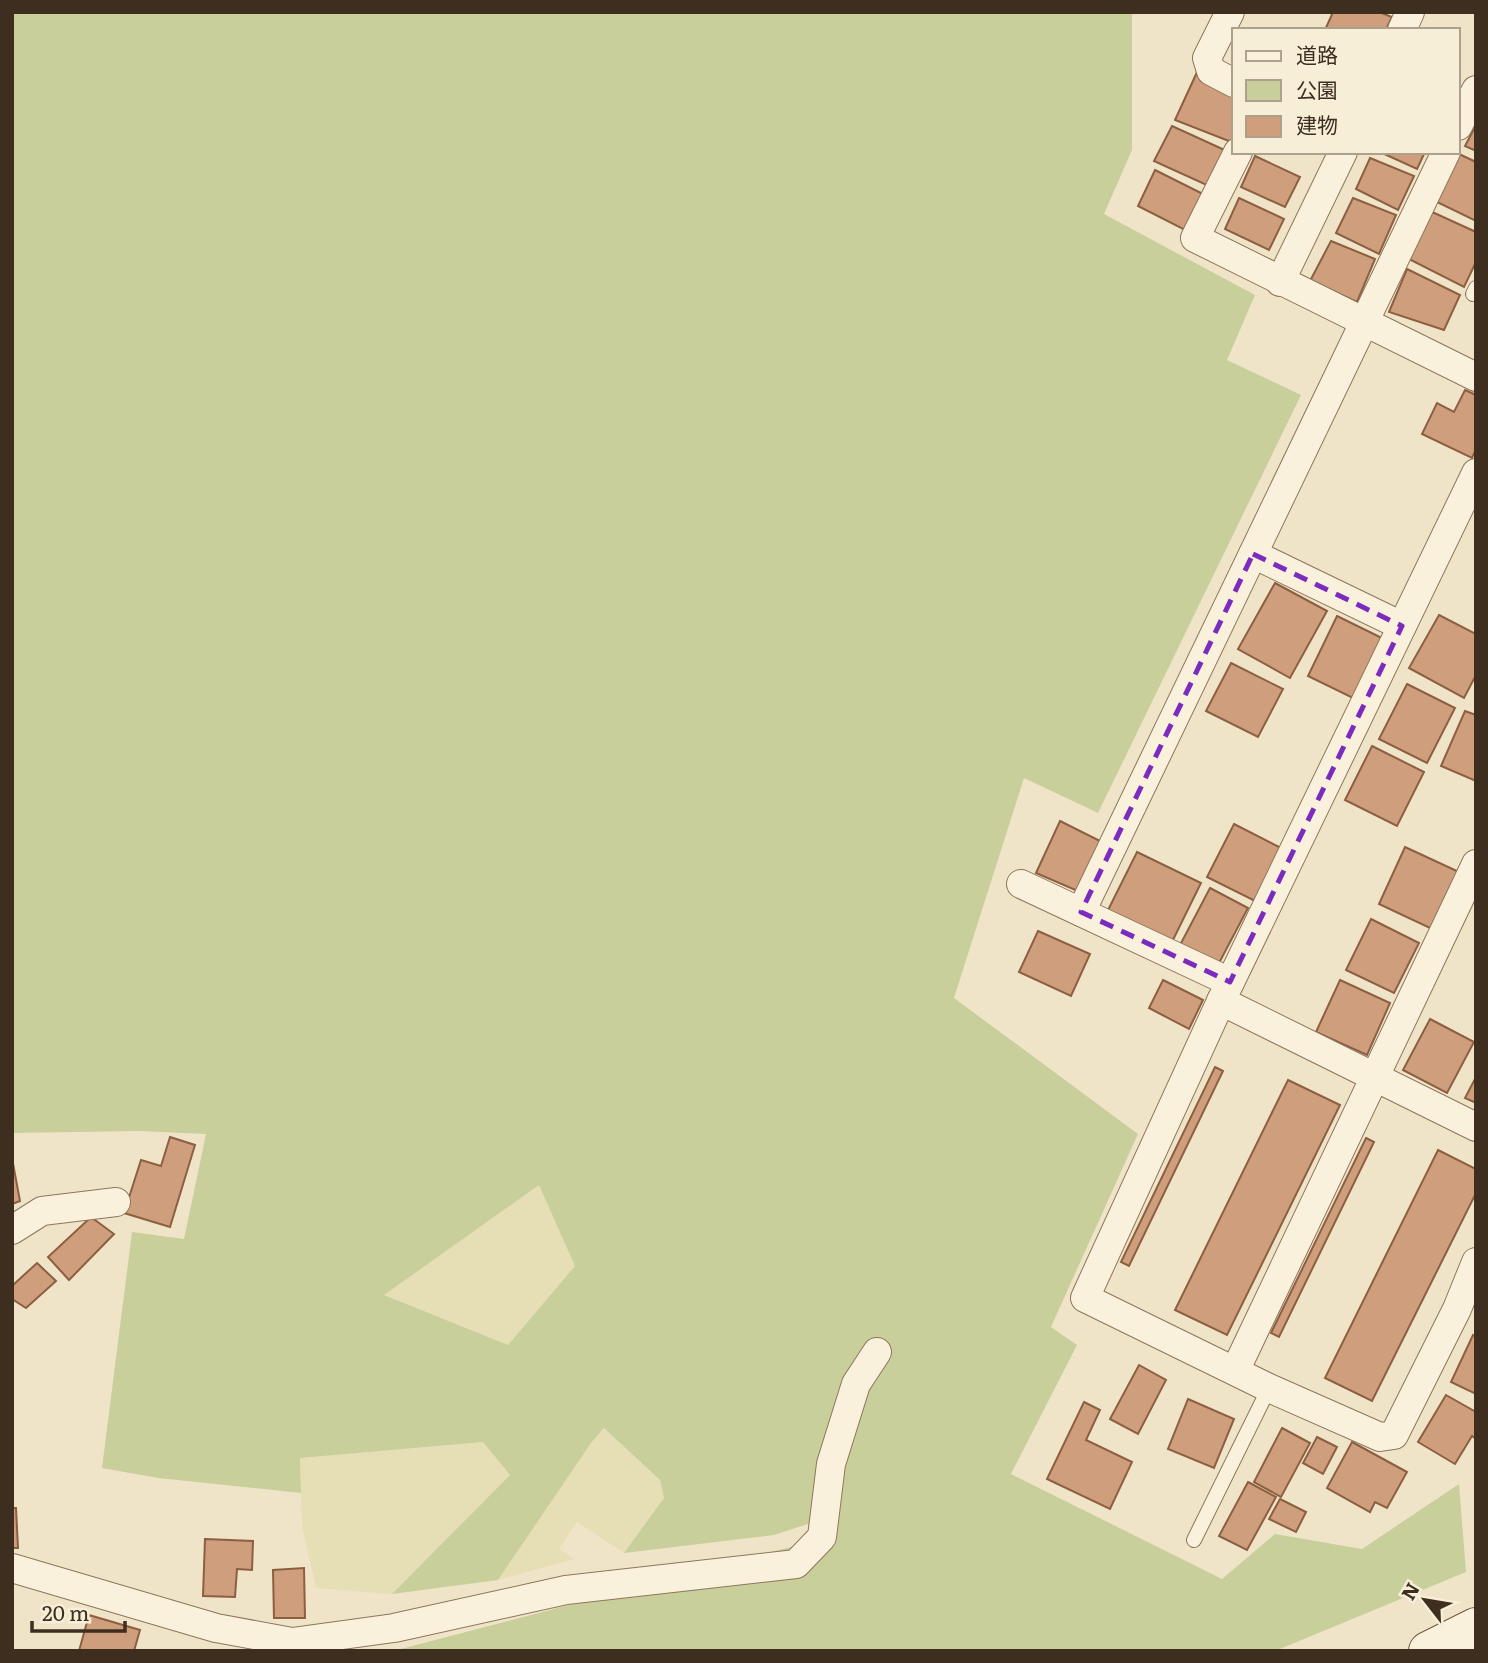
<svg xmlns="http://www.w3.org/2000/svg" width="1488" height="1663" font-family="Literata,'Noto Sans JP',serif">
	<rect width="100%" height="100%" fill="#f0e4c8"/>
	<g fill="#e6deb5">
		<polygon points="539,1184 575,1266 508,1345 383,1295"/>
		<polygon points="605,1428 660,1480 664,1499 624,1553 577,1522 559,1549 574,1559 498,1580 591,1443"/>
		<polygon points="483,1442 510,1475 392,1594 316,1588 302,1526 300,1458"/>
	</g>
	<path fill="#c9cf9b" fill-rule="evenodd" d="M12 12H1132V150L1104 214 1255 295 1227 360 1301 395 1098 813 1024 778 954 998 1138 1134 1051 1327 1077 1345 1011 1474 1222 1579 1275 1534 1362 1549 1459 1484 1466 1572 1275 1651H393L825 1538 811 1523 774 1535 624 1553 664 1498 660 1480 604 1428 591 1443 498 1580 392 1594 510 1475 483 1442 300 1458 301 1493 158 1478 102 1468 132 1232 184 1239 206 1134 139 1131 12 1133ZM539 1185 575 1266 508 1345 384 1295Z"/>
	<g fill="#cf9f7d" stroke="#8d5f41" stroke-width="2">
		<polygon points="1333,12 1379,12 1392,17 1386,30 1325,30"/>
		<polygon points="1198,70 1234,90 1234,143 1175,120"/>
		<polygon points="1476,125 1476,151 1465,146"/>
		<polygon points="1172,126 1229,152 1211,187 1154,161"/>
		<polygon points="1380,152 1425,152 1417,169"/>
		<polygon points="1459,154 1476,162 1476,221 1435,201"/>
		<polygon points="1255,156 1300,177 1285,207 1241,187"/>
		<polygon points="1370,158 1414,176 1398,210 1356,189"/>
		<polygon points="1155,170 1207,196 1189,232 1138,206"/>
		<polygon points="1239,198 1284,219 1269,250 1225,229"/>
		<polygon points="1353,198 1396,215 1379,254 1336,233"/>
		<polygon points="1430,211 1476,232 1476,262 1464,287 1407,258"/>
		<polygon points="1331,241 1375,259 1357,302 1310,281"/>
		<polygon points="1407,269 1460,295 1444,330 1389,312"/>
		<polygon points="1465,390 1476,395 1476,449 1472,458 1422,434 1437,403 1454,412"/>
		<polygon points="1275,583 1327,611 1290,678 1238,649"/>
		<polygon points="1439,615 1476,634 1476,675 1464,698 1409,668"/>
		<polygon points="1337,616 1386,640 1357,700 1308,676"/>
		<polygon points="1231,663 1283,689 1258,737 1206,711"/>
		<polygon points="1407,684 1455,708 1427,763 1379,739"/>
		<polygon points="1465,711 1476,715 1476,781 1441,766"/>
		<polygon points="1372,746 1424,772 1397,826 1345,800"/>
		<polygon points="1060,821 1104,843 1080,892 1036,873"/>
		<polygon points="1234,824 1283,849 1257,902 1207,877"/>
		<polygon points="1405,847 1459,872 1432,929 1379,904"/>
		<polygon points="1137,852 1201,883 1172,942 1108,910"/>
		<polygon points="1210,888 1248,908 1218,965 1180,945"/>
		<polygon points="1371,919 1419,943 1394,993 1346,970"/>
		<polygon points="1038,931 1090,954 1071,996 1019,972"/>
		<polygon points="1163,980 1203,1000 1189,1029 1149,1008"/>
		<polygon points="1340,980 1390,1003 1367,1055 1316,1032"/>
		<polygon points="1430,1019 1474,1042 1447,1093 1403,1070"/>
		<polygon points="1215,1067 1223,1071 1129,1266 1121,1262"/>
		<polygon points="1476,1077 1476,1103 1465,1098"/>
		<polygon points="1288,1080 1340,1105 1227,1335 1175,1310"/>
		<polygon points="170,1137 195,1145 170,1227 124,1213 141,1160 161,1166"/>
		<polygon points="1366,1138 1374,1142 1279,1337 1271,1333"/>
		<polygon points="1438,1150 1476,1169 1476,1193 1372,1401 1325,1378"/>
		<polygon points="12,1158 20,1201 12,1204"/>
		<polygon points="91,1217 114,1234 69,1280 48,1257"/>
		<polygon points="37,1263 56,1281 26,1308 12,1299 12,1286"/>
		<polygon points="1473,1335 1476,1337 1476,1394 1451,1382"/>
		<polygon points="1139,1365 1166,1380 1138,1434 1110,1419"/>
		<polygon points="1446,1395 1476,1412 1476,1439 1472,1436 1455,1464 1418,1442"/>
		<polygon points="1188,1399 1234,1419 1214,1468 1168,1449"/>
		<polygon points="1084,1402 1100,1410 1086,1440 1132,1462 1110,1509 1047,1479"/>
		<polygon points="1282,1428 1310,1443 1281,1497 1254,1482"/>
		<polygon points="1317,1437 1337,1447 1323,1474 1303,1463"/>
		<polygon points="1352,1442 1407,1472 1387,1508 1375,1502 1370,1512 1327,1488"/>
		<polygon points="1248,1482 1276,1497 1247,1550 1219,1536"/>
		<polygon points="1280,1499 1306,1512 1296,1532 1269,1519"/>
		<polygon points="12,1508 16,1508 18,1548 12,1548"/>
		<polygon points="205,1539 253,1541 252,1570 237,1569 235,1597 203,1596"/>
		<polygon points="304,1568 305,1618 274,1618 273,1570"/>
		<polygon points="89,1615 140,1630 134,1651 79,1651"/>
	</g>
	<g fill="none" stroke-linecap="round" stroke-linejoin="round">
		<g stroke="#8d765c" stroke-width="16">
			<g id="lane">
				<polyline points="1473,294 1476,288"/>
				<polyline points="1194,1540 1269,1388"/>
			</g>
		</g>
		<g stroke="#8d765c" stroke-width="30">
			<g id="street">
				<polyline points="1230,12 1207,58 1211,71 1234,83"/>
				<polyline points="1402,30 1410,12"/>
				<polyline points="1458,126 1476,90"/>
				<polyline points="1238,152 1195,238 1476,377"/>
				<polyline points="1280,282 1343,152"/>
				<polyline points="1476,473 1221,1001 1085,1298 1269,1388 1380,1437 1394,1435 1457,1309 1476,1262"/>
				<polyline points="1253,554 1402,626"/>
				<polyline points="1021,884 1230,982"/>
				<polyline points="1081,912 1446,152"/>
				<polyline points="1221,1001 1476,1127"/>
				<polyline points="12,1230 42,1211 116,1202"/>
				<polyline points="1236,1369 1476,864"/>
				<polyline points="12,1568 216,1628 292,1642 394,1628 566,1590 796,1564 822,1537 831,1464 856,1384 877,1352"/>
			</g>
		</g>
		<g stroke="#6f573f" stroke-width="40">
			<polyline id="secondary" points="1428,1651 1476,1627"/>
		</g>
		<use href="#lane" stroke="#faf1dc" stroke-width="14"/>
		<use href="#street" stroke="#faf1dc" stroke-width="28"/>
		<use href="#secondary" stroke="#faf1dc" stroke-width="38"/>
	</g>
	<path fill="none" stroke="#7b2cbf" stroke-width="5" stroke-dasharray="14 9" stroke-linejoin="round" d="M1253 554 1402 626 1230 982 1081 912Z"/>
	<rect width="1488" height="1663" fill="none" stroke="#3d2e20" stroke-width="28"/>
	<rect x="1232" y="28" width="228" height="126" fill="#f7eed8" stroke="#ada18e" stroke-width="2"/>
	<rect x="1246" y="51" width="35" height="10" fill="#faf1dc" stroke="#ada18e" stroke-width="2"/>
	<text x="1296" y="63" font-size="21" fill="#3d2e20">道路</text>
	<rect x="1246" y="80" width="35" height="21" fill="#c9cf9b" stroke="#ada18e" stroke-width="2"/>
	<text x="1296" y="98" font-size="21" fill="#3d2e20">公園</text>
	<rect x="1246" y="116" width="35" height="21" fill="#cf9f7d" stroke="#ada18e" stroke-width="2"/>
	<text x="1296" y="133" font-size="21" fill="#3d2e20">建物</text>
	<g transform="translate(1425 1600) rotate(301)" stroke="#f7eed8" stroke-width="5" paint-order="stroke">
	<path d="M0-5L12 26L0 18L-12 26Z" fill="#3d2e20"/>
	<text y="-10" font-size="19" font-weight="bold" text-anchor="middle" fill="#3d2e20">N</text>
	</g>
	<path d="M32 1621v10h93v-10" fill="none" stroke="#3d2e20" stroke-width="3.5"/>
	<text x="42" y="1621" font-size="21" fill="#3d2e20" stroke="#f7eed8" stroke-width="5" paint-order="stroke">20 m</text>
</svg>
